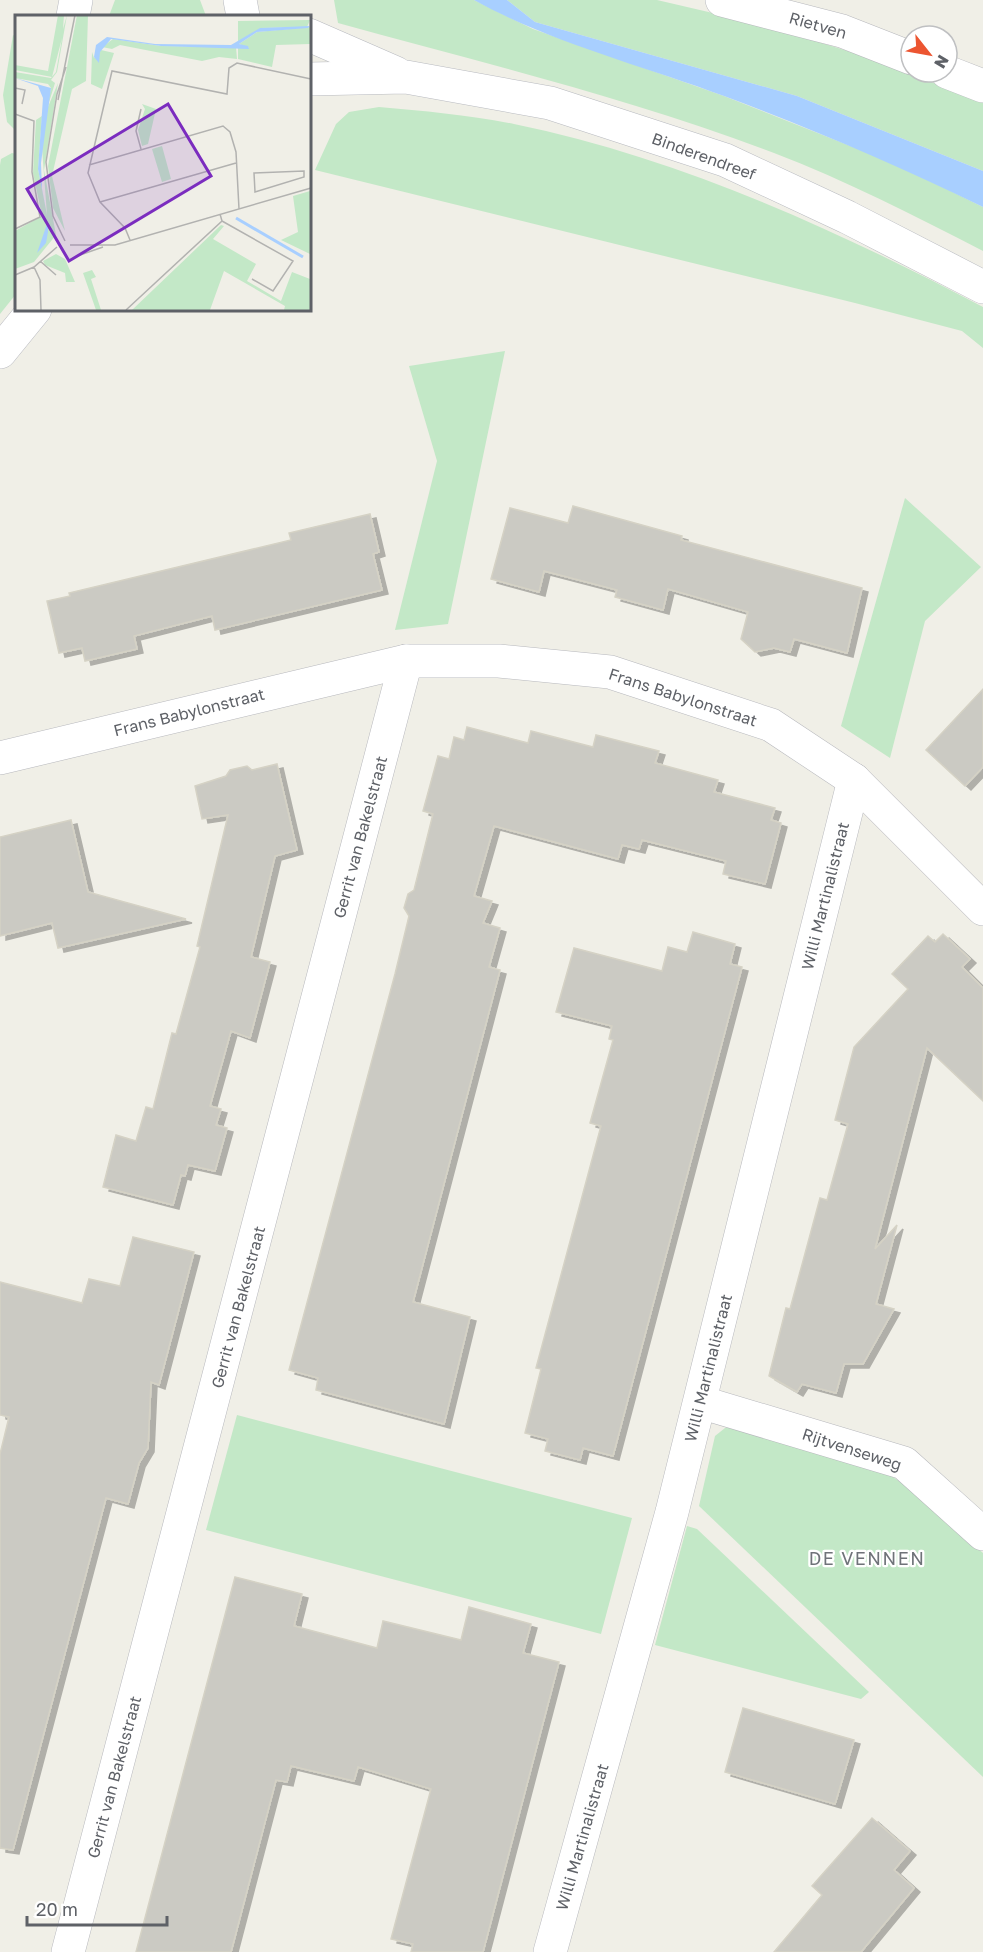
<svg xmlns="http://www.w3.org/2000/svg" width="983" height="1952" font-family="'Golos Text',sans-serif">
	<defs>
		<filter id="shadow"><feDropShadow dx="6" dy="4" stdDeviation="0" flood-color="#0004"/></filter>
	</defs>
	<rect width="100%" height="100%" fill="#f0efe7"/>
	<g fill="#c3e8c7">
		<polygon points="115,0 200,0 206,16 109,16"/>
		<path d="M334 0H474L533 29 724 96 896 164 983 207V251C915 216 845 180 774 153 632 99 483 63 338 23Z"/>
		<polygon points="507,0 657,0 760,24 867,57 983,102 983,171 797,96 535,22"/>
		<polygon points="13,35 16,37 16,131 7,122 3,95"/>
		<path d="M379 107C424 111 470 115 514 124 679 158 835 229 983 307V348L962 331 855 303 315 170 336 124 349 112Z"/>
		<polygon points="12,153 16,154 16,294 0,314 0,165 1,159"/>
		<polygon points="505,351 448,624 395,630 437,461 409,366"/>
		<polygon points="905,498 981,567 925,621 890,758 841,726"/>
		<polygon points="237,1415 632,1518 601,1634 206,1530"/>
		<polygon points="739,1424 888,1474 907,1486 983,1553 983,1777 699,1506 715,1436 725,1428"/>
		<polygon points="687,1526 697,1529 869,1692 861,1699 655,1645"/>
	</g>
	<path fill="#a8cfff" d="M474 0H507L535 22 797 96 983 171V207C899 166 812 129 724 96 641 65 552 43 474 0Z"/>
	<g fill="#cbcac3" stroke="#d5d2c5" stroke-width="1.5" filter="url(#shadow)">
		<polygon points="573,506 682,536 681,540 862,588 847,653 794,639 790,652 774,648 755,652 741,639 748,612 668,589 663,610 615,597 617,590 544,571 539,592 491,579 510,508 568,523"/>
		<polygon points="370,514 379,552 373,554 382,590 215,630 212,616 134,636 137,649 85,661 82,648 59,653 47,601 70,596 69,593 291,540 289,533"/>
		<polygon points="983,689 983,767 965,786 926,750"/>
		<polygon points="467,727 528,743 531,731 593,747 596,735 659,751 655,763 718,780 714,792 775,808 771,820 781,823 765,884 723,874 726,861 642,840 639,849 622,845 618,859 494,826 474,896 492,901 483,923 500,928 489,967 500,970 413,1302 470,1317 444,1424 316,1390 318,1378 289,1370 395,974 409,916 404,908 408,894 414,890 433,814 423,811 438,756 449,759 454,737 464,740"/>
		<polygon points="277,764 297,850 275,856 251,957 270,962 250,1038 231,1031 210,1106 221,1109 216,1125 227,1128 215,1171 188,1165 185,1176 181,1175 173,1205 103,1187 116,1135 136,1141 146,1107 153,1109 172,1033 176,1034 200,947 197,946 228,815 202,819 195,786 226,776 230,770 247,766 252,770"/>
		<polygon points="71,820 88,892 186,919 58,948 52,923 0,936 0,837"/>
		<polygon points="693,932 735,944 730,964 742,967 613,1456 583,1448 580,1460 545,1451 548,1439 525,1433 541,1369 536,1368 601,1126 590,1123 613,1040 609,1039 612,1026 556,1012 574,948 662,971 668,947 687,952"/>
		<polygon points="943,934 970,959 962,967 983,988 983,1101 927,1048 875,1249 897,1225 876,1304 894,1309 863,1364 844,1364 836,1393 802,1384 797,1392 769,1376 786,1308 790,1309 820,1198 827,1200 848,1124 835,1120 854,1047 908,989 892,974 928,936 935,942"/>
		<polygon points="133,1237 194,1252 159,1385 151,1382 148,1448 139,1463 128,1504 106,1498 13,1850 0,1848 0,1454 9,1417 0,1415 0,1282 82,1303 89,1279 120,1286"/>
		<polygon points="235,1577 302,1594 294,1626 377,1648 383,1621 461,1640 469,1607 531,1624 523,1653 559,1662 483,1952 411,1952 413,1944 391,1939 431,1789 358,1767 354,1781 291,1766 287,1782 276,1780 231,1952 136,1952"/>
		<polygon points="743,1708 854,1740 835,1804 725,1772"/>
		<polygon points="872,1818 910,1851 894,1870 914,1888 861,1952 774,1952 822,1895 812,1886"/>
	</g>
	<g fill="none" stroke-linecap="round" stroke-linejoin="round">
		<g stroke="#b7b8bd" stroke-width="34">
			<g id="street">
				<polyline points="722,0 842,31 911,58"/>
				<polyline points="947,72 983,86"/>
				<polyline points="0,758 406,661 499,661 610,672 771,725 854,780 983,909"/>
				<polyline points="700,1402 904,1463 983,1534"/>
				<polyline points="68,1952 406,661"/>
				<polyline points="550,1952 672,1512 854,780"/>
			</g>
		</g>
		<g stroke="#b8bac0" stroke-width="34">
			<g id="secondary">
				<polyline points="240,0 243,16"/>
				<polyline points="73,16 76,0"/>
				<polyline points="309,35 396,73"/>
				<polyline points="309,79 406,77 550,103 725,160 847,217 983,287"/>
				<polyline points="0,352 35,309"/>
			</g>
		</g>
		<use href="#street" stroke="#fff" stroke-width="33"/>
		<use href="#secondary" stroke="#fff" stroke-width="33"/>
	</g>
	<g text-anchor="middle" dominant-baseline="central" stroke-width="4.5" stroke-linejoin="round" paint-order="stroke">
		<g font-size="16" fill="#5e6167" stroke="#fff">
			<text transform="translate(818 25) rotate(16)">Rietven</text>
			<text transform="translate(704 156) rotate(20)">Binderendreef</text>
			<text transform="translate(683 697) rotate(18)">Frans Babylonstraat</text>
			<text transform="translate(189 712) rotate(-14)">Frans Babylonstraat</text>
			<text transform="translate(360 837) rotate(-75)">Gerrit van Bakelstraat</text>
			<text transform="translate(825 896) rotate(-76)">Willi Martinalistraat</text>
			<text transform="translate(238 1307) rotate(-75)">Gerrit van Bakelstraat</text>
			<text transform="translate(708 1368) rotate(-76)">Willi Martinalistraat</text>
			<text transform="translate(852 1449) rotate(18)">Rijtvenseweg</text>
			<text transform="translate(114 1777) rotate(-75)">Gerrit van Bakelstraat</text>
			<text transform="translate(582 1837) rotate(-74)">Willi Martinalistraat</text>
		</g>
		<g font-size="18" letter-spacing="1.5" fill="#6f7379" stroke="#fff">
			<text x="867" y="1558">DE VENNEN</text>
		</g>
	</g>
	<g transform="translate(15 15)">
		<rect width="296" height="296" fill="#f0efe7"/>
		<path d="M43 0H49L48 14 52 0 42 57 36 65 40 68 31 97 36 73 33 69 0 63V57L36 63 41 57 47 23 37 62 0 55V50L33 56ZM62 0H73L71 66 57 74 37 161 50 216 38 193 33 151ZM295 5 292 12 246 13 223 28V6ZM295 12V29L261 30 257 52 223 44V32L234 33 224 29 242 17ZM98 24 146 31 221 32 222 44 204 42 187 46 105 30 97 34 87 32ZM86 35 99 38 87 74 76 69 77 37 79 43ZM43 68 29 155 41 220 19 247 0 254V216L27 201 18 158 21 105 27 101 23 154 32 200 27 133 30 99ZM127 89 141 94 133 129 127 131 123 115 130 94ZM147 131 156 164 147 167 137 134ZM295 176H296L295 239 266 225 283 217 278 181ZM206 210 209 211 198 224 241 249 232 266 266 286 277 257 295 264V295H269L270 291 209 256 195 295H117ZM41 239 50 244 60 267H51L50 258 30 250 28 246ZM77 255 81 262 76 264 86 295H81L68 258Z" fill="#c3e8c7"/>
		<path d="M295 11 293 13 242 17 224 29 233 31 234 34 146 31 96 24 85 37 84 48 79 42 81 30 92 22 140 29 216 30 245 13ZM0 63 36 73 26 148 27 174 33 206V217L31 228 22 238 33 206 23 154 28 83 23 71Z" fill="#a8cfff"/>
		<path fill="none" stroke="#a8cfff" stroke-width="3" d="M221 203 288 242"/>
		<path fill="none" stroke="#b2b2b0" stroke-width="1.5" d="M0 73 10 75 7 89M43 85 60 0M126 94 121 116 126 134M0 99 19 106 17 157 25 202 0 214M74 150 208 111 215 117 221 137 224 194M289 156V162L240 177 239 158ZM85 187 221 148M207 206 278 246 258 276 237 264M115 225 110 213 85 187 73 158 97 56 212 79 214 53 222 48 296 64M50 226 38 201 31 147 42 79 51 52M55 230H100L296 173M65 240 88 232M25 246 41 260M19 252 25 265 26 295M0 260 19 252 42 232M111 295 207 206 205 199"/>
		<path fill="#7b2cbf" fill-opacity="0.15" stroke="#7b2cbf" stroke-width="3" d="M153 89 196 161 54 246 12 174Z"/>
		<rect width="296" height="296" fill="none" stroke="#5e6167" stroke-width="3"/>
	</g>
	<g transform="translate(929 54) rotate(121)"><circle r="28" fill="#ffffff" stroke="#bfc0c2" stroke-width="1.5"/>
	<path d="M0-4.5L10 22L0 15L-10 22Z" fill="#ec5531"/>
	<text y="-9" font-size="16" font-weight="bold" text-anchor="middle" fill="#5e6167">N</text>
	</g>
	<path d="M27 1916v9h140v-9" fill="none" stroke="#5e6167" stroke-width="3"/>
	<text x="36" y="1916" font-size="18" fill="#5e6167" stroke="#ffffff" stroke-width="4.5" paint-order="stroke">20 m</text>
</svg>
